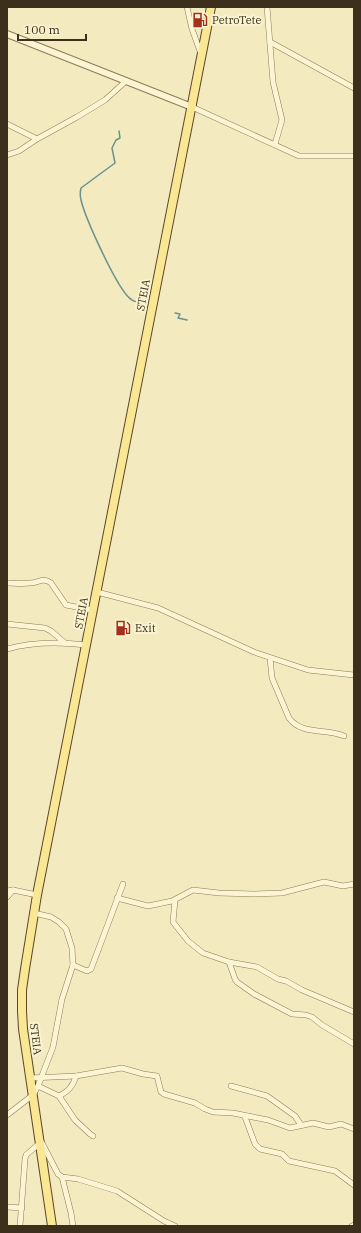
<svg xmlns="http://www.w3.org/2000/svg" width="361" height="1233" font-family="'IBM Plex Serif',serif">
	<rect width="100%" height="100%" fill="#f3eac0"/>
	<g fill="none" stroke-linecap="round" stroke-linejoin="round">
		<g stroke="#69938e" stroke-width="1.5">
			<path d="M119 131 120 138 116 140 112 148 115 163 81 188C80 192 80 196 81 200 85 217 118 292 132 300 134 302 138 302 141 303"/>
			<polyline points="175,313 180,314 178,318 187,320"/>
		</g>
		<g stroke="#8e7b55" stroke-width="6">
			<g id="minor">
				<polyline points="187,7 192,29 201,54"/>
				<polyline points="267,7 273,82 282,120 275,144"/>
				<polyline points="270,42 354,88"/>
				<polyline points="192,107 299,156 354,156"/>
				<polyline points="7,124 37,139"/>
				<polyline points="7,155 19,151 37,139 77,117 105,100 126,81"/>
				<path d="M7 583C14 583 22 584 30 583 38 583 43 577 51 583L66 605 92 610"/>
				<polyline points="97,592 158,608 254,652 308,670 354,675"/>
				<polyline points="7,624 45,628 51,631 65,643"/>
				<path d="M7 649C32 642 60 642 86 645"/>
				<path d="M270 658 272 678 289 718C302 736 327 728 344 736"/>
				<polyline points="7,891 13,890 37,895"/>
				<polyline points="7,897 13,890"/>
				<polyline points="117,898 148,906 172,901 193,890 219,893 254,894 282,893 324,882 343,886 354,884"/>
				<polyline points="175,900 173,922 188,941 203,953 229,962 257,967 278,979 286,981 302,990 354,1012"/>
				<polyline points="229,962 235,979 237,982 254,994 292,1014 306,1015 312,1017 322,1025 354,1044"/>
				<polyline points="73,965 87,971 91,969 123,884"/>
				<polyline points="30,1078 76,1076 122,1068 143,1074 157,1076 161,1092 164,1094 195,1103 205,1109 213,1112 233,1113 268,1120 290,1128 313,1123 329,1127 341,1124 354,1129"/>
				<polyline points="38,1086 59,1096 75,1120 90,1134 93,1136"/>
				<polyline points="231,1086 267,1096 295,1116 301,1125"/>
				<path d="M59 1096C69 1091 73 1086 76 1076"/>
				<polyline points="7,1115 33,1095 38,1086 53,1047 62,999 73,965 72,948 66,929 59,922 51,917 34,913"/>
				<polyline points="245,1117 255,1144 260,1149 282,1154 289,1161 335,1171 354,1185"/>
				<polyline points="42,1143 58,1174 62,1177 78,1179 117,1191 164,1221 175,1226"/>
				<polyline points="62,1177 71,1213 73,1226"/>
				<polyline points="7,1207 22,1208"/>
				<polyline points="20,1226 25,1159 26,1155 40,1143"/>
				<polyline points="352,1226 354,1225"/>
			</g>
		</g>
		<g stroke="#8e7b55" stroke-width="8">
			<polyline id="tertiary" points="7,34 192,107"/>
		</g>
		<g stroke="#5b472a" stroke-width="10">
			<polyline id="primary" points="52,1226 23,1029 22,1011 22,990 25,969 37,895 211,7"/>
		</g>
		<use href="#minor" stroke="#fcf5d4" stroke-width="5"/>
		<use href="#tertiary" stroke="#fcf5d4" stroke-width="6"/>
		<use href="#primary" stroke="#fae793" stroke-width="8"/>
	</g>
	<defs>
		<g id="fuel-bare" transform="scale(1.2)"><path d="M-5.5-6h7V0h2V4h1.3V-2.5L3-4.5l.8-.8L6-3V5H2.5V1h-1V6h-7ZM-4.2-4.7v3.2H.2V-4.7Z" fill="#a32f1f" stroke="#f9f3d0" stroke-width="2.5" paint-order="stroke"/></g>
	</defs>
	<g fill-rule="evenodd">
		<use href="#fuel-bare" x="200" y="20"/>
		<use href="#fuel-bare" x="123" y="628"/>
	</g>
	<g text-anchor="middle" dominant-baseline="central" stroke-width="4" stroke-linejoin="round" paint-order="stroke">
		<g font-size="11" fill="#3c2f1c" stroke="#f9f3d0" text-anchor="start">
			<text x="212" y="20">PetroTete</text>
			<text x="135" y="628">Exit</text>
		</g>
		<g font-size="11" fill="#3c2f1c" stroke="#f9f3d0">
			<text transform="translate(143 295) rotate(-79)">STEIA</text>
			<text transform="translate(81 613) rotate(-79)">STEIA</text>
			<text transform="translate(36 1039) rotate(83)">STEIA</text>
		</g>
	</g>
	<rect width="361" height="1233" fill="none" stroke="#3c2f1c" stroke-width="16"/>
	<path d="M18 34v6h68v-6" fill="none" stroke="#3c2f1c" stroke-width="2"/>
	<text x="24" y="34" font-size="12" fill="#3c2f1c" stroke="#f9f3d0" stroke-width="3" paint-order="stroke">100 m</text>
</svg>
